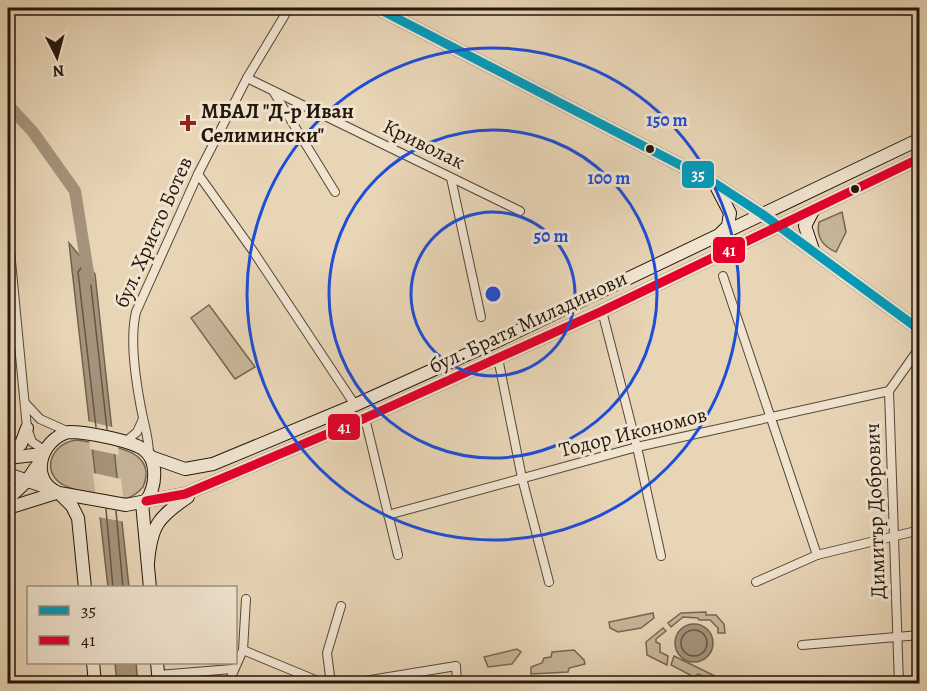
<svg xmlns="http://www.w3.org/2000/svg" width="927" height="691" font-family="Alegreya,serif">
	<rect width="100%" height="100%" fill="#e8d5b6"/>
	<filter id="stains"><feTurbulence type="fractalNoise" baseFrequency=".00333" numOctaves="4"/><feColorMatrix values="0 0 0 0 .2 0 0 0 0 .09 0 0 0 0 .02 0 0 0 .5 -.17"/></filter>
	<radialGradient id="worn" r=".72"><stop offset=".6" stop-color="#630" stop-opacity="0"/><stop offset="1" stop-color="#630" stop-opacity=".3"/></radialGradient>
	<g fill="#c7b599" stroke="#756652" stroke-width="1.5">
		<path d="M842 212 846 232 836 252C822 246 816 236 819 222Z"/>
		<polygon points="209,305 255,367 235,379 191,318"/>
		<path d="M78 440C103 445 160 447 143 487 138 493 131 498 123 499 110 499 68 490 59 482 40 466 56 441 78 440Z"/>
		<polygon points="706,612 706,615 716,615 724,624 725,633 718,633 718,628 710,620 699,620 698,618 683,617 671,627 668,623 681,613"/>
		<polygon points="653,613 654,618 641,628 618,632 610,628 609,622"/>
		<polygon points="663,628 666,631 656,639 656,642 660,644 660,652 668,656 667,665 647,655 646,642"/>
		<polygon points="517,649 521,652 512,664 488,667 484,657"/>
		<polygon points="574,650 584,660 585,664 569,668 568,672 531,674 531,667 542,663 544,658 551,657 552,652"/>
		<polygon points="674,656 715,676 716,681 698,674 694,677 671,665"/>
	</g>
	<g fill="#a5947c" stroke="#71624f" stroke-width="1.5">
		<polygon points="69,243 95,274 129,587 108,587"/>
		<circle cx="694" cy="643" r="19"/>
		<polygon points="115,663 136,663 138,683 117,683"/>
	</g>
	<g fill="#e8d5b6">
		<polygon points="87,421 116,428 119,455 90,449"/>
		<polygon points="93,473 121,479 126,522 98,517"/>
	</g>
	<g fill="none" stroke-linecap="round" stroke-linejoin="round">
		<g stroke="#645644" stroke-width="1.5">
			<polyline points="96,427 78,272 81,268 90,277 107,429"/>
			<polyline points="106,509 113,588"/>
			<polyline points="116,511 123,588"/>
			<circle cx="694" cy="643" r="13"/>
		</g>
		<polyline stroke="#a5947c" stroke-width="12" points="8,105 33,132 75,191 89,279"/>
		<g stroke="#544636" stroke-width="10">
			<g id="street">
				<polyline points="247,78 520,211"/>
				<polyline points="273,91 335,192"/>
				<polyline points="198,174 253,251 355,405"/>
				<polyline points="451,178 481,317"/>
				<polyline points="8,230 27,428 32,442 44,450"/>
				<polyline points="723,276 817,555"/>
				<polyline points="602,311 637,447 661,556"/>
				<polyline points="498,358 522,478 549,582"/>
				<polyline points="25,403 40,419 69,432"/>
				<polyline points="365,418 398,555"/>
				<polyline points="124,443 137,432 143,419"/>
				<path d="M149 455C149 441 146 431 143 418 137 389 129 341 136 312L198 174 247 78 289 8"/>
				<polyline points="388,515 637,447 889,391"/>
				<polyline points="756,582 817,555 920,530"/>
				<polyline points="802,645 920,635"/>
				<polyline points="243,650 325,684"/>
				<polyline points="158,675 232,669"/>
				<polyline points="228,684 243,650 246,599"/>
				<polyline points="331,684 327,653 341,606"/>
				<polyline points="346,684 456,666 457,684"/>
				<polyline points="899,684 889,391 920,347"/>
			</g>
		</g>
		<g stroke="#23170b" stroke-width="14">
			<g id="secondary">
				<polyline points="377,8 713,182 762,214 920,330"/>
				<polyline points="717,188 730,213 728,226 721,233"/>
				<polyline points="813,250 805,226 814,209"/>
				<path d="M69 432C86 432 129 440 143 449 159 460 156 487 146 501L126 505 59 493C28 481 40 439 69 432Z"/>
				<polyline points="8,453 21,444 27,428"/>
				<polyline points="151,457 185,469 213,464 355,405 497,341 920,139"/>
				<polyline points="8,458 42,454"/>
				<polyline points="8,474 51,489"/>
				<polyline points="60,494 72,506 78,518 85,588"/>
				<polyline points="8,499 26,482 41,460"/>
				<polyline points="146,501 185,494 365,418 602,311 920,158"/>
				<polyline points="142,503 150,588"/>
				<polyline points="8,508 56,493"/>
				<path d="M148 563C151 526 158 517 188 497"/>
				<polyline points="93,662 95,684"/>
				<polyline points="157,662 159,684"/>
			</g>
		</g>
		<use href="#street" stroke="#f0e4d0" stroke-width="8"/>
		<use href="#secondary" stroke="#f0e4d0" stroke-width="12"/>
		<g stroke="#f0e4d0" stroke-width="14">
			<polyline id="bus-1" points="377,8 713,182 762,214 920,330"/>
		</g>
		<g stroke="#f0e4d0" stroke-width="14">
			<polyline id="bus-2" points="146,501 185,494 365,418 602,311 920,158"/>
		</g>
		<use href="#bus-1" stroke="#049aba" stroke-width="9"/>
		<use href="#bus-2" stroke="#e4002b" stroke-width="9"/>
	</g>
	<g fill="none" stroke="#1d4ed8" stroke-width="3">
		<circle cx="493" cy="294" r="82"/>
		<circle cx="493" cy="294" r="164"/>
		<circle cx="493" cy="294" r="246"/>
	</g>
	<path fill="#8f2418" stroke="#f0e4d0" stroke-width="2" d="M185 114h6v6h6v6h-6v6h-6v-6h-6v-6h6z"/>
	<g fill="#23170b" stroke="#f0e4d0" stroke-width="2">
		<circle cx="650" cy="149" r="5"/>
		<circle cx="855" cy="189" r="5"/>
	</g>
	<g text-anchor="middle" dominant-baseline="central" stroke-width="6" stroke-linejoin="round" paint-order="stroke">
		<g font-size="21" font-weight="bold" fill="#23170b" stroke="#f0e4d0" text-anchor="start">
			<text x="201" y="111">МБАЛ "Д-р Иван<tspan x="201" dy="24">Селимински"</tspan></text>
		</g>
		<g font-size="21" fill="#23170b" stroke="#f0e4d0">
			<text transform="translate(424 144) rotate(26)">Криволак</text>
			<text transform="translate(153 232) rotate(-66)">бул. Христо Ботев</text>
			<text transform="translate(528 322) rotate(-25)">бул. Братя Миладинови</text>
			<text transform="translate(633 432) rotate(-14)">Тодор Икономов</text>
			<text transform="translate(875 511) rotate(-92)">Димитър Добрович</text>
		</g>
	</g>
	<circle cx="493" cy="294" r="9" fill="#1d4ed8" stroke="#f0e4d0" stroke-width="3"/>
	<g font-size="18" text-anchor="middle" font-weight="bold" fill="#1d4ed8" stroke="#f0e4d0" stroke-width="6" stroke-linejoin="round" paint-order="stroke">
		<text x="667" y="126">150 m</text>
		<text x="609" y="184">100 m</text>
		<text x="551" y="242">50 m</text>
	</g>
	<g stroke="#f0e4d0" stroke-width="2">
		<rect x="681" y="160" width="34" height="29" rx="6" fill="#049aba"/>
		<rect x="712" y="236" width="34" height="28" rx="6" fill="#e4002b"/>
		<rect x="327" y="413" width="34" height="28" rx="6" fill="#e4002b"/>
	</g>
	<g font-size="16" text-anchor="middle" font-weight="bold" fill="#fff">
		<text x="698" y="180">35</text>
		<text x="729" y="256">41</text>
		<text x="344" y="433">41</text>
	</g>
	<rect width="927" height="691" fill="none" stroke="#e8d5b6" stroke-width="30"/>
	<rect x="9" y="9" width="909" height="673" fill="none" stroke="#23170b" stroke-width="3"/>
	<rect x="15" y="15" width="897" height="661" fill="none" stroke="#23170b" stroke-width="1.5"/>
	<rect x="27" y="586" width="210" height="78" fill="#f0e4d0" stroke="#9e9281" stroke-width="1.5"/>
	<rect x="39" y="606" width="30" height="9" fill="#049aba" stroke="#9e9281" stroke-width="1.5"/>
	<text x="81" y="616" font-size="18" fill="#23170b">35</text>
	<rect x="39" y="636" width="30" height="9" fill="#e4002b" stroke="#9e9281" stroke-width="1.5"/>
	<text x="81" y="646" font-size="18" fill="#23170b">41</text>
	<g transform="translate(57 57) rotate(174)" stroke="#f0e4d0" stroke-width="4.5" paint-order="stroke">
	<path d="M0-4.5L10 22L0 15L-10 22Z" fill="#23170b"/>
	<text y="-9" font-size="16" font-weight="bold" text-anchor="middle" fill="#23170b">N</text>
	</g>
	<rect width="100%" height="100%" filter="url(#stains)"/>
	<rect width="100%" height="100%" fill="url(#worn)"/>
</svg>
